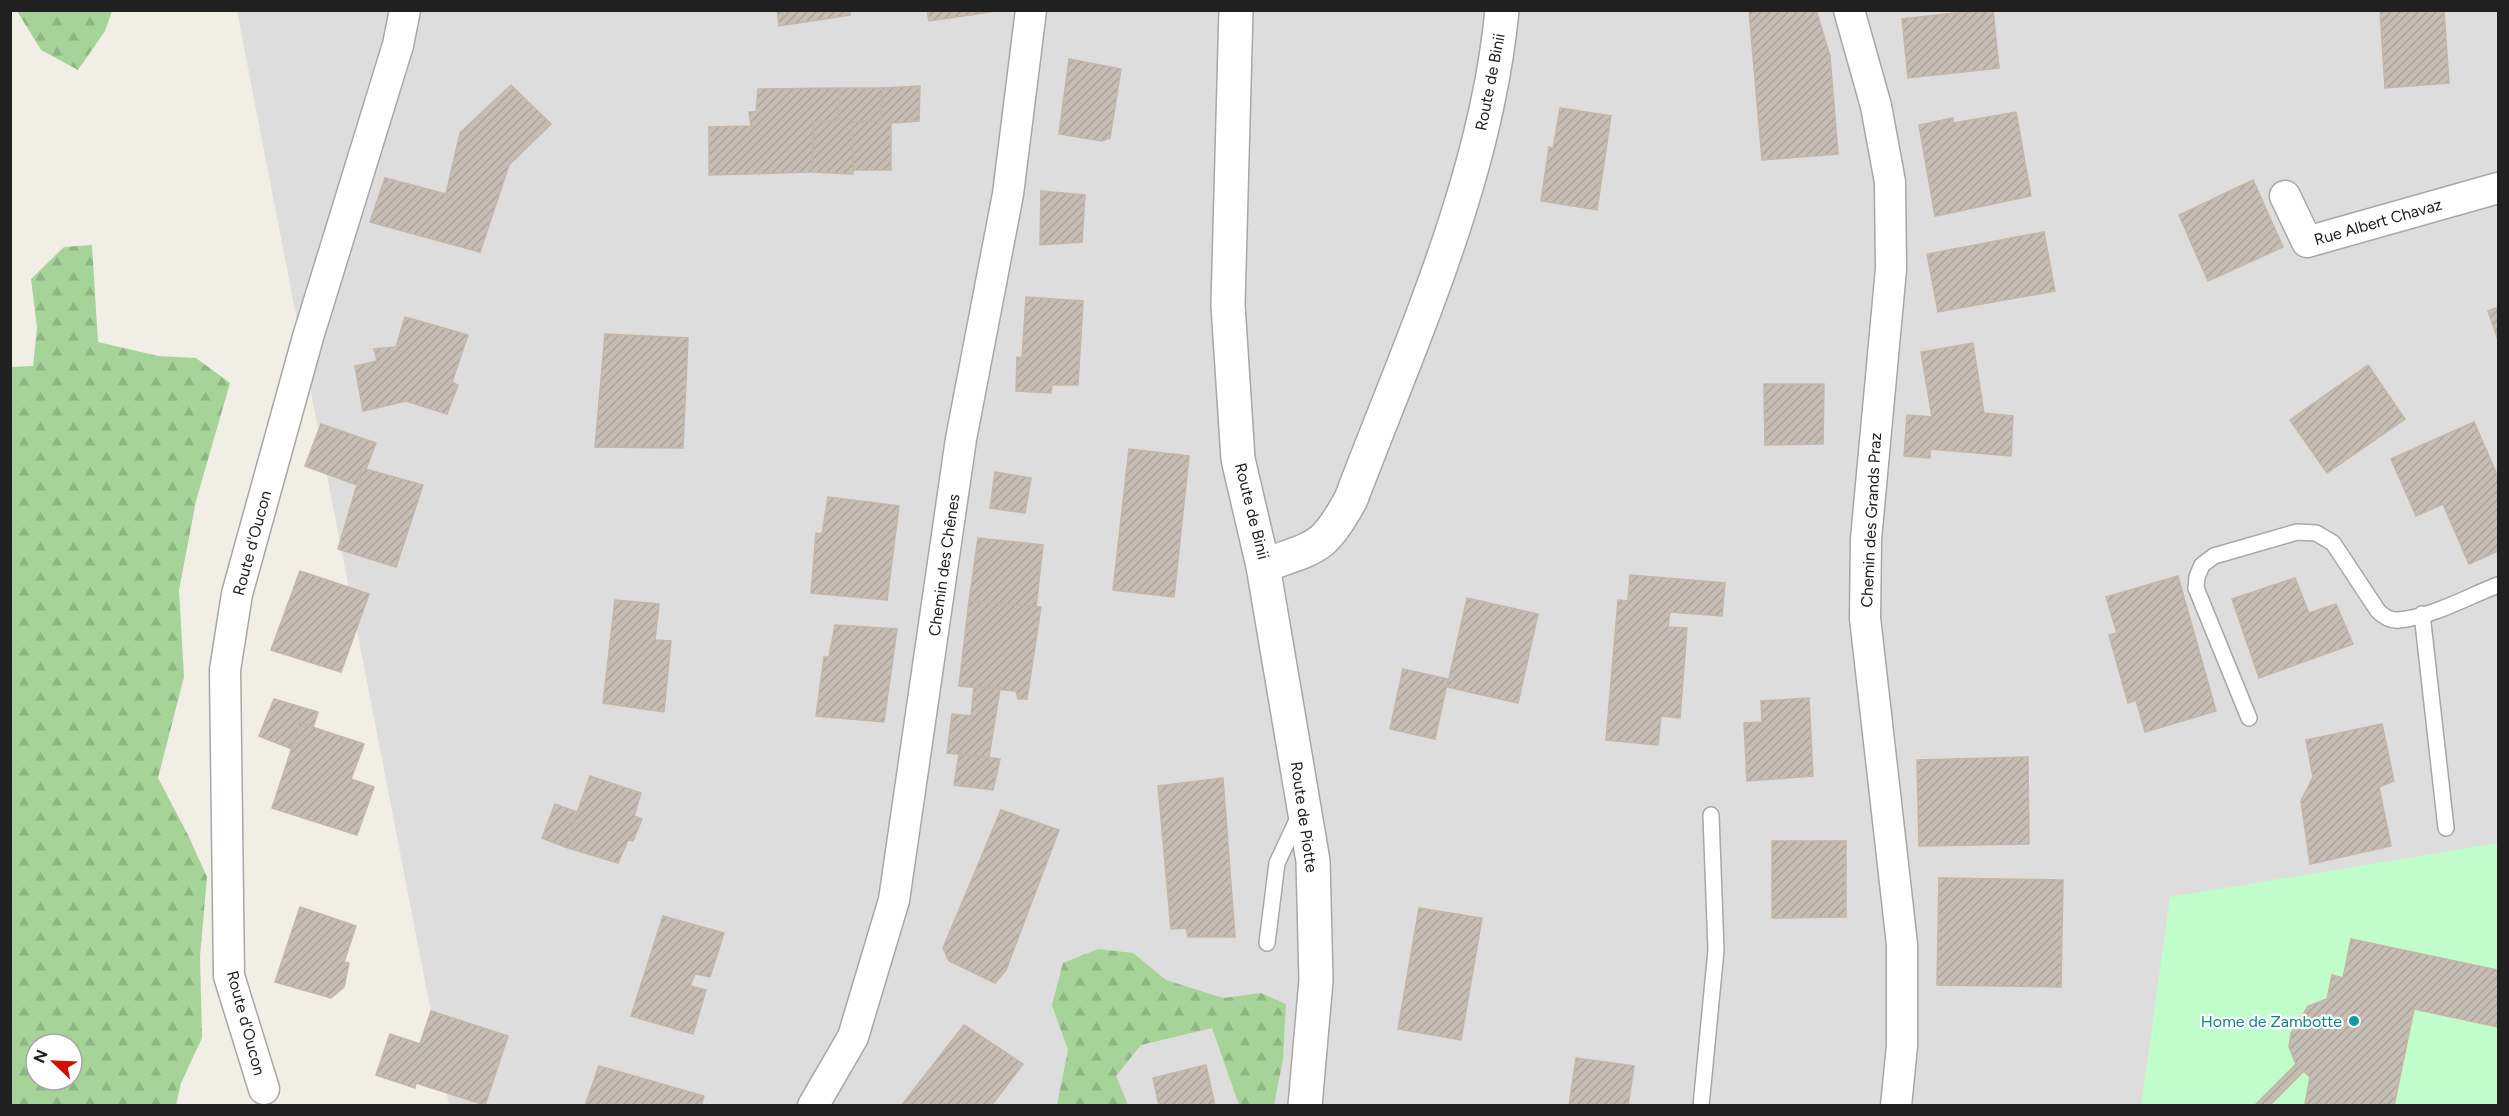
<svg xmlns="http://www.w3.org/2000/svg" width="2509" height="1116" font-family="Figtree,sans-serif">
	<defs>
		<pattern id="forest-firs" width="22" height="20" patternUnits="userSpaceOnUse" patternTransform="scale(1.5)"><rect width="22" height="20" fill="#a5d398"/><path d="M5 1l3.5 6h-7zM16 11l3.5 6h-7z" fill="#8eb583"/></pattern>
		<pattern id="building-hatch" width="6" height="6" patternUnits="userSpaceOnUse" patternTransform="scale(1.5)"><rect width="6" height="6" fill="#c6beb5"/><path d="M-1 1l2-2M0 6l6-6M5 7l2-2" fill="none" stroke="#aaa39b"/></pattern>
	</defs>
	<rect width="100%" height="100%" fill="#f1eee6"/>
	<polygon fill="#dedddd" points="237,11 2498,11 2498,1105 449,1105"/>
	<g fill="url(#forest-firs)" fill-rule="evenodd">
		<polygon points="17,11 112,11 105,31 78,70 41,50"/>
		<path d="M92 245 98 342 158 356 196 358 230 383 196 501 179 590 184 677 158 778 188 835 207 877 200 956 202 1038 181 1083 176 1105H11V367L33 366 37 328 31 279 64 247ZM36 1044H72V1080H36Z"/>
		<polygon points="1098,949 1133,953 1166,980 1223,998 1261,993 1286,1004 1283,1059 1274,1105 1239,1105 1212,1028 1141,1045 1116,1076 1128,1105 1057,1105 1068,1050 1052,1005 1063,963"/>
	</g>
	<polygon fill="#c1fdca" points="2498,843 2498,1105 2141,1106 2170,897"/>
	<g fill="url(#building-hatch)" stroke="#c4b6a7" stroke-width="1.5">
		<polygon points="777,10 850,10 850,15 779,26"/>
		<polygon points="927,10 990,10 991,12 929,21"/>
		<polygon points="1749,10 1816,10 1830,56 1838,154 1762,160"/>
		<polygon points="1981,10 1993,10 1999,68 1908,78 1902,19"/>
		<polygon points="2380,10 2444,10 2449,83 2385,88"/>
		<polygon points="1069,59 1121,69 1110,138 1102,141 1059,134"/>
		<polygon points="511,85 551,124 509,165 480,252 370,222 385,178 446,194 460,133"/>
		<polygon points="920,86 919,121 891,123 891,170 853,170 852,122 881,121 882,88"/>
		<polygon points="840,88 838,121 814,122 812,172 709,175 709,127 751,126 749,112 756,112 758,89"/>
		<polygon points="840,88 882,88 881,121 852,122 853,174 812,172 814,122 838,121"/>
		<polygon points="1560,108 1611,116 1597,210 1541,201 1549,147 1553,149"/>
		<polygon points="2016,112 2031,196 1935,216 1919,125 1953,118 1953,123"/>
		<polygon points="2253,180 2283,247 2208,281 2179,215"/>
		<polygon points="1041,191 1085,195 1082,242 1040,245"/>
		<polygon points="2044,232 2055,291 1938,312 1927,254"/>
		<polygon points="1026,297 1083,301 1078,385 1052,385 1051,393 1016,391 1017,357 1022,358"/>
		<polygon points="2498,307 2498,340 2488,311"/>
		<polygon points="405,317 468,335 452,382 458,385 447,414 406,401 363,411 355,366 377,361 374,349 396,347"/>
		<polygon points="605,334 688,338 683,448 595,447"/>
		<polygon points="1973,343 1984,413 2013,416 2011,456 1930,449 1930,458 1904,456 1907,415 1932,417 1921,352"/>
		<polygon points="2368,365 2405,419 2327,473 2290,420"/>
		<polygon points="1764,384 1824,384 1823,444 1765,445"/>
		<polygon points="2474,422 2498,477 2498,551 2469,564 2443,504 2416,516 2391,459"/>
		<polygon points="321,424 376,443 366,469 362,468 357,485 305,466"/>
		<polygon points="1129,449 1189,456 1174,597 1113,590"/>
		<polygon points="362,468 423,485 396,567 338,549"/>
		<polygon points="995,472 1031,478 1025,513 990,508"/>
		<polygon points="828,497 899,506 887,600 811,593 816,533 822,534"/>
		<polygon points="978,538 1043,545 1036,608 969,601"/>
		<polygon points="300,571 369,594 341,672 271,650"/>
		<polygon points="1630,575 1725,583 1722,616 1670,612 1668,627 1687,628 1680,718 1661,716 1658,745 1606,740 1618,600 1628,601"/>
		<polygon points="2178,576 2216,711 2145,732 2136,700 2128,703 2109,635 2117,633 2106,597"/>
		<polygon points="2295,578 2309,613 2336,604 2353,644 2259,678 2232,599"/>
		<polygon points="1467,598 1538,614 1518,703 1447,687"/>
		<polygon points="615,600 659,604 655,640 671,641 664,712 603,703"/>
		<polygon points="969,601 1041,607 1027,699 1018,699 1016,691 959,686"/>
		<polygon points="835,625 897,629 884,722 816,716 824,657 829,657"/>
		<polygon points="1403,669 1448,679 1435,739 1390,729"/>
		<polygon points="974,687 1000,689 989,757 947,753 952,714 971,716"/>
		<polygon points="1809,698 1813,776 1747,781 1744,723 1762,722 1761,701"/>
		<polygon points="274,699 318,712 313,728 300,723 292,749 259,736"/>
		<polygon points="300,723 364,744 351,779 374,787 357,835 272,808"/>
		<polygon points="2382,724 2394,781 2379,787 2391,846 2310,864 2301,801 2313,777 2306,740"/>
		<polygon points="959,754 1000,759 993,790 954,785"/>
		<polygon points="2028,757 2029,844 1919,846 1917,760"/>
		<polygon points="590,776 641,793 634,816 642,819 633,841 628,840 618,863 565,847"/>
		<polygon points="1223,778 1235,937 1188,937 1186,928 1171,929 1158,786"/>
		<polygon points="555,804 577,812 565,847 542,838"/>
		<polygon points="1001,810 1059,830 1006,970 995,983 949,961 943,948"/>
		<polygon points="1772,841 1846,841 1846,917 1772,918"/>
		<polygon points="1939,878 2063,880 2061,987 1937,985"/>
		<polygon points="300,907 356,926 344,962 349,963 344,987 331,998 275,982"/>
		<polygon points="1419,908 1482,918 1461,1040 1398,1029"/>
		<polygon points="663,916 724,933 710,977 695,974 690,986 706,990 693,1034 631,1016"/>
		<polygon points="2351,939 2498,970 2498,1027 2414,1009 2394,1106 2305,1104 2310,1077 2296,1064 2289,1047 2291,1033 2308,1006 2327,999 2332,975 2343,978"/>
		<polygon points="431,1011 508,1036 485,1105 416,1083 415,1088 376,1075 390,1034 420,1044"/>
		<polygon points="964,1025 1023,1064 991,1106 901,1106"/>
		<polygon points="1576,1058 1634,1066 1628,1106 1569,1106"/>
		<polygon points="2296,1064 2304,1071 2269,1106 2254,1106"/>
		<polygon points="1206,1065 1215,1106 1159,1106 1153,1078"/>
		<polygon points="599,1066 704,1096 701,1106 585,1106"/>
	</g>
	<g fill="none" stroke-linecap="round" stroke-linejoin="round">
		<g stroke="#a7a7a7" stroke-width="18">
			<g id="service">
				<polyline points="2422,614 2446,828"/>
				<path d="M2249 718 2196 588 2197 577 2202 565 2214 556 2297 532 2316 533 2333 543 2378 611C2384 617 2390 621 2399 620 2432 617 2467 597 2498 585"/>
				<polyline points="1267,943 1277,863 1300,814"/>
				<polyline points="1701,1106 1716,950 1711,815"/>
			</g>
		</g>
		<g stroke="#a7a7a7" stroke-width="33">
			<g id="minor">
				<polyline points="1849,10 1876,106 1890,182 1891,269 1866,539 1865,618 1902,944 1902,1046 1896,1106"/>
				<polyline points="2285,196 2307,242 2498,188"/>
				<polyline points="264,1089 229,976 225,670 237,594 308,337 398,45 405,10"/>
				<polyline points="813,1106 853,1037 894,900 961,439 1008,194 1031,10"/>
			</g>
		</g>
		<g stroke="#a7a7a7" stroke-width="36">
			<g id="tertiary">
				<polyline points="1236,10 1228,305 1238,459 1263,566 1313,861 1316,980 1305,1106"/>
				<path d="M1263 566C1316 546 1323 551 1351 499 1411 341 1486 180 1502 10"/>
			</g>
		</g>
		<use href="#service" stroke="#fff" stroke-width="15"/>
		<use href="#minor" stroke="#fff" stroke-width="30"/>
		<use href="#tertiary" stroke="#fff" stroke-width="33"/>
	</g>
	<circle fill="#0f9aa8" stroke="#fff" stroke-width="2" cx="2354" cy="1021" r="6"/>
	<g text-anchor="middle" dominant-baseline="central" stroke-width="4.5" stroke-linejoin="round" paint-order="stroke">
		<g font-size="16" fill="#202020" stroke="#fff">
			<text transform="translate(1490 82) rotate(-79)">Route de Binii</text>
			<text transform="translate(2378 222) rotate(-16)">Rue Albert Chavaz</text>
			<text transform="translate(1252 511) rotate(76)">Route de Binii</text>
			<text transform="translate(1871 520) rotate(-87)">Chemin des Grands Praz</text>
			<text transform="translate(252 543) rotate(-75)">Route d'Oucon</text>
			<text transform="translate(944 565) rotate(-82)">Chemin des Chênes</text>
			<text transform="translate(1304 817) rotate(82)">Route de Piotte</text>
			<text transform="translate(246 1023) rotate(75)">Route d'Oucon</text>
		</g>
		<g font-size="16" fill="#0d838f" stroke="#fff" text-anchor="end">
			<text x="2342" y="1021">Home de Zambotte</text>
		</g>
	</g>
	<rect width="2509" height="1116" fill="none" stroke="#202020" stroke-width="24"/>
	<g transform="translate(54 1062) rotate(293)"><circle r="28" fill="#ffffff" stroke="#a6a6a6" stroke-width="1.5"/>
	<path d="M0-4.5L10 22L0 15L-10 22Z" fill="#d00f00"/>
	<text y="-9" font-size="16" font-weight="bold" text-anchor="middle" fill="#202020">N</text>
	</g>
</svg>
